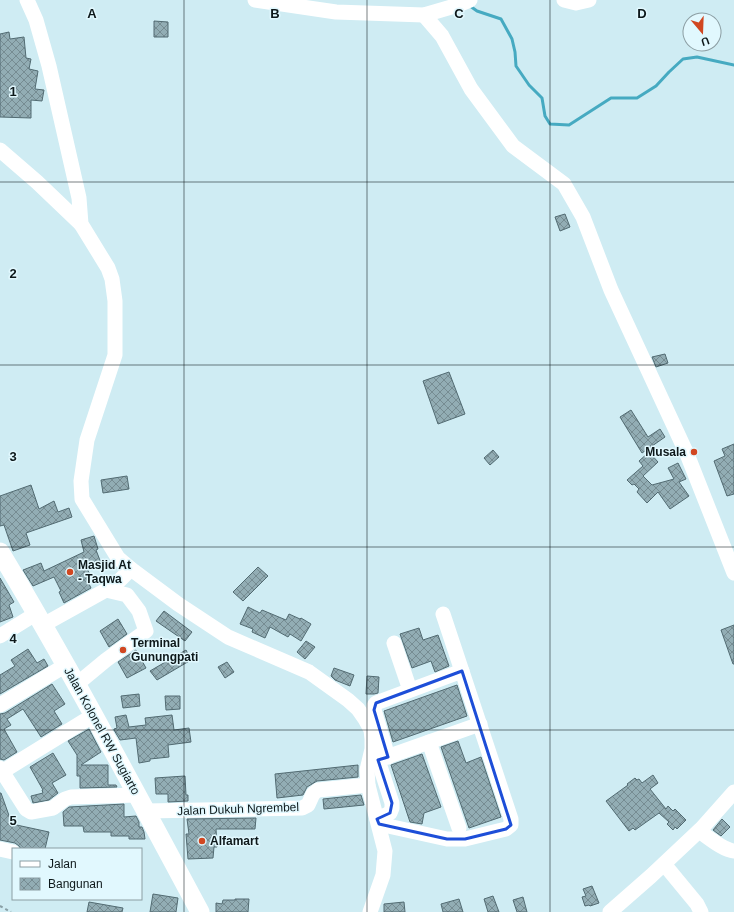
<svg xmlns="http://www.w3.org/2000/svg" width="734" height="912" font-family="Helvetica,sans-serif">
	<defs>
		<pattern id="building-cross-hatch" width="8" height="8" patternUnits="userSpaceOnUse"><rect width="8" height="8" fill="#92adb4"/><path d="M0 0l8 8M0 8l8-8" fill="none" stroke="#768c92"/></pattern>
	</defs>
	<rect width="100%" height="100%" fill="#cfecf3"/>
	<g fill="none" stroke-linecap="round" stroke-linejoin="round">
		<polyline stroke="#46aac1" stroke-width="3" points="470,6 477,11 501,19 512,39 515,52 516,66 529,85 542,98 545,116 550,124 569,125 611,98 637,98 656,86 669,72 683,59 697,57 734,65"/>
	</g>
	<g fill="url(#building-cross-hatch)" stroke="#526b72">
		<polygon points="154,21 168,22 168,37 154,37"/>
		<polygon points="9,32 10,39 24,37 26,58 31,59 29,69 38,71 35,89 44,90 42,101 31,100 31,118 0,117 0,34"/>
		<polygon points="565,214 570,227 560,231 555,217"/>
		<polygon points="665,354 668,363 656,367 652,357"/>
		<polygon points="449,372 465,414 438,424 423,381"/>
		<polygon points="631,410 648,437 660,429 665,437 642,453 620,417"/>
		<polygon points="734,444 734,494 727,496 714,461 725,456 722,449"/>
		<polygon points="493,450 499,457 490,465 484,458"/>
		<polygon points="649,452 658,462 643,476 652,485 674,479 668,468 678,463 686,479 679,482 689,496 670,509 658,492 647,503 637,492 639,489 634,484 632,485 627,480 643,466 639,461"/>
		<polygon points="127,476 129,489 103,493 101,480"/>
		<polygon points="31,485 39,509 54,501 58,512 69,508 72,517 26,533 30,545 13,551 4,525 0,526 0,496"/>
		<polygon points="94,536 98,549 96,550 101,563 87,569 91,576 86,578 91,588 64,603 59,592 61,591 54,577 33,586 23,570 41,563 44,571 84,552 81,540"/>
		<polygon points="258,567 268,576 243,601 233,592"/>
		<polygon points="0,578 14,602 9,605 13,617 0,622"/>
		<polygon points="248,607 260,613 262,610 286,620 289,614 300,619 301,618 311,624 301,641 290,634 288,637 270,627 265,638 252,632 253,629 240,624"/>
		<polygon points="164,611 192,632 185,641 156,621"/>
		<polygon points="118,619 127,634 109,647 100,631"/>
		<polygon points="734,625 734,664 733,664 721,630"/>
		<polygon points="419,628 423,640 438,635 449,666 435,672 431,661 412,668 400,634"/>
		<polygon points="306,641 315,647 305,659 297,652"/>
		<polygon points="28,649 37,663 44,659 48,666 0,694 0,675 15,666 11,660"/>
		<polygon points="136,650 146,668 127,678 118,662"/>
		<polygon points="186,650 191,660 157,680 150,671"/>
		<polygon points="227,662 234,672 225,678 218,667"/>
		<polygon points="334,668 354,675 350,686 335,680 331,676"/>
		<polygon points="367,676 379,677 378,693 374,694 366,694"/>
		<polygon points="52,684 65,704 54,711 62,724 41,737 23,709 7,719 11,725 4,729 17,752 4,760 0,759 0,714 5,713"/>
		<polygon points="457,685 467,716 393,742 384,711"/>
		<polygon points="139,694 140,706 123,708 121,696"/>
		<polygon points="165,696 180,696 180,709 166,710"/>
		<polygon points="126,715 129,727 146,725 145,718 172,715 174,730 189,728 191,742 168,745 169,757 150,759 150,761 139,763 136,738 120,740 114,730 114,729 117,728 115,717"/>
		<polygon points="89,729 101,752 81,765 108,765 108,785 116,785 117,787 80,788 80,776 77,776 77,755 68,741"/>
		<polygon points="458,741 466,763 481,757 501,817 469,828 441,747"/>
		<polygon points="53,753 66,775 52,783 58,793 49,800 33,803 31,796 43,793 42,790 43,790 30,767"/>
		<polygon points="422,754 441,807 424,813 422,824 410,822 391,765"/>
		<polygon points="358,765 358,777 317,781 307,787 303,795 277,798 275,774"/>
		<polygon points="653,775 658,783 650,789 666,809 668,806 673,811 675,809 686,820 677,829 675,827 673,830 667,824 669,822 659,813 635,830 633,828 629,831 606,801 628,785 627,784 635,778 637,780 639,779 642,783"/>
		<polygon points="185,776 186,795 188,795 188,801 168,802 168,794 156,794 155,778"/>
		<polygon points="0,793 1,793 12,824 49,832 45,849 21,849 19,846 15,843 0,840"/>
		<polygon points="361,795 364,805 324,809 323,799"/>
		<polygon points="124,804 124,817 136,816 139,822 139,827 142,827 144,832 145,839 129,839 129,836 111,836 111,832 84,832 83,826 64,826 63,812 69,807"/>
		<polygon points="256,818 255,829 216,829 217,847 214,847 213,858 188,859 186,834 189,834 187,819"/>
		<polygon points="722,819 730,827 721,836 713,830"/>
		<polygon points="592,886 599,903 590,906 589,905 585,906 582,897 586,896 583,889"/>
		<polygon points="153,894 178,898 176,912 150,912"/>
		<polygon points="493,896 499,912 488,912 484,899"/>
		<polygon points="523,897 527,912 517,912 513,900"/>
		<polygon points="235,899 249,899 248,912 216,912 216,903 222,904 223,900 235,900"/>
		<polygon points="459,899 463,912 443,912 441,904"/>
		<polygon points="89,902 123,908 122,912 87,912"/>
		<polygon points="404,902 405,912 384,912 384,904"/>
	</g>
	<g fill="none" stroke-linecap="round" stroke-linejoin="round">
		<polyline stroke="#899fa5" stroke-width="2" stroke-dasharray="3 3" stroke-linecap="butt" points="0,906 11,912"/>
		<g stroke="#fff" stroke-width="15">
			<polyline points="27,0 36,20 49,66 79,198 81,224 108,268 112,279 115,301 115,355 87,440 81,481 82,499 118,558 131,569 178,604 228,637 309,672 348,700 358,709 365,719 371,730 372,739 372,749 367,770 368,785 385,851 383,875 370,912"/>
			<polyline points="255,0 336,12 424,15 458,5 470,0"/>
			<polyline points="564,0 576,3 589,0"/>
			<polyline points="424,15 442,36 471,89 513,146 564,184 583,217 611,290 687,454 734,573"/>
			<polyline points="0,150 37,182 81,224"/>
			<polyline points="43,625 106,590 117,583 131,569"/>
			<polyline points="0,636 37,613"/>
			<polyline points="394,643 410,690"/>
			<polyline points="77,684 106,660 146,631 139,611 127,595 106,590"/>
			<polyline points="0,705 66,665"/>
			<polyline points="429,742 459,828"/>
			<polyline points="388,757 374,710 374,706 376,703 462,671"/>
			<polyline points="0,768 26,809 31,812 53,808 65,799 71,797 137,795"/>
			<polyline points="0,773 94,715"/>
			<polyline points="146,811 302,808 308,805 313,794 318,790 368,785"/>
			<polyline points="377,819 390,813 392,808 392,803 378,760 480,724"/>
			<polyline points="379,824 447,839 465,839 506,829 511,825 511,819 443,614"/>
			<path d="M699 831C708 837 723 850 734 851"/>
			<polyline points="0,849 13,852"/>
			<polyline points="664,864 697,904 701,912"/>
			<polyline points="610,912 651,876 702,828 734,792"/>
		</g>
		<path stroke="#fff" stroke-width="19" d="M0 552C71 670 135 791 200 912"/>
	</g>
	<path fill="none" stroke="#1d4ed8" stroke-width="3" stroke-linejoin="round" d="M462 671 511 825 506 829 465 839H447L379 824 377 819 390 813 392 803 378 760 388 757 374 710 376 703Z"/>
	<path fill="none" stroke="#0d181a" stroke-width="1" stroke-opacity="0.55" d="M184 0V912M367 0V912M550 0V912M0 182H734M0 365H734M0 547H734M0 730H734"/>
	<g fill="#d14721" stroke="#e1f8fe" stroke-width="1.5">
		<circle cx="694" cy="452" r="4"/>
		<circle cx="70" cy="572" r="4"/>
		<circle cx="123" cy="650" r="4"/>
		<circle cx="202" cy="841" r="4"/>
	</g>
	<g text-anchor="middle" dominant-baseline="central" stroke-width="3" stroke-linejoin="round" paint-order="stroke">
		<g font-size="12" font-weight="bold" fill="#0d181a" stroke="#e1f8fe" text-anchor="start">
			<text x="686" y="452" text-anchor="end">Musala</text>
			<text x="78" y="565">Masjid At<tspan x="78" dy="14">- Taqwa</tspan></text>
			<text x="131" y="643">Terminal<tspan x="131" dy="14">Gunungpati</tspan></text>
			<text x="210" y="841">Alfamart</text>
		</g>
		<g font-size="12" fill="#0d181a" stroke="#e1f8fe">
			<text transform="translate(102 731) rotate(61)">Jalan Kolonel RW Sugiarto</text>
			<text transform="translate(238 809) rotate(-2)">Jalan Dukuh Ngrembel</text>
		</g>
	</g>
	<g font-size="13" text-anchor="middle" font-weight="bold" fill="#0d181a" stroke="#e1f8fe" stroke-width="3" stroke-linejoin="round" paint-order="stroke">
		<text x="92" y="18">A</text>
		<text x="275" y="18">B</text>
		<text x="459" y="18">C</text>
		<text x="642" y="18">D</text>
		<text x="13" y="96">1</text>
		<text x="13" y="278">2</text>
		<text x="13" y="461">3</text>
		<text x="13" y="643">4</text>
		<text x="13" y="825">5</text>
	</g>
	<rect x="12" y="848" width="130" height="52" fill="#e1f8fe" stroke="#8c9ea3"/>
	<rect x="20" y="861" width="20" height="6" fill="#ffffff" stroke="#8c9ea3"/>
	<text x="48" y="868" font-size="12" fill="#0d181a">Jalan</text>
	<rect x="20" y="878" width="20" height="12" fill="url(#building-cross-hatch)" stroke="#8c9ea3"/>
	<text x="48" y="888" font-size="12" fill="#0d181a">Bangunan</text>
	<g transform="translate(702 32) rotate(161)"><circle r="19" fill="#e1f8fe" stroke="#8c9ea3"/>
	<path d="M0-3L7 15L0 10L-7 15Z" fill="#d14721"/>
	<text y="-6" font-size="11" font-weight="bold" text-anchor="middle" fill="#0d181a">U</text>
	</g>
</svg>
